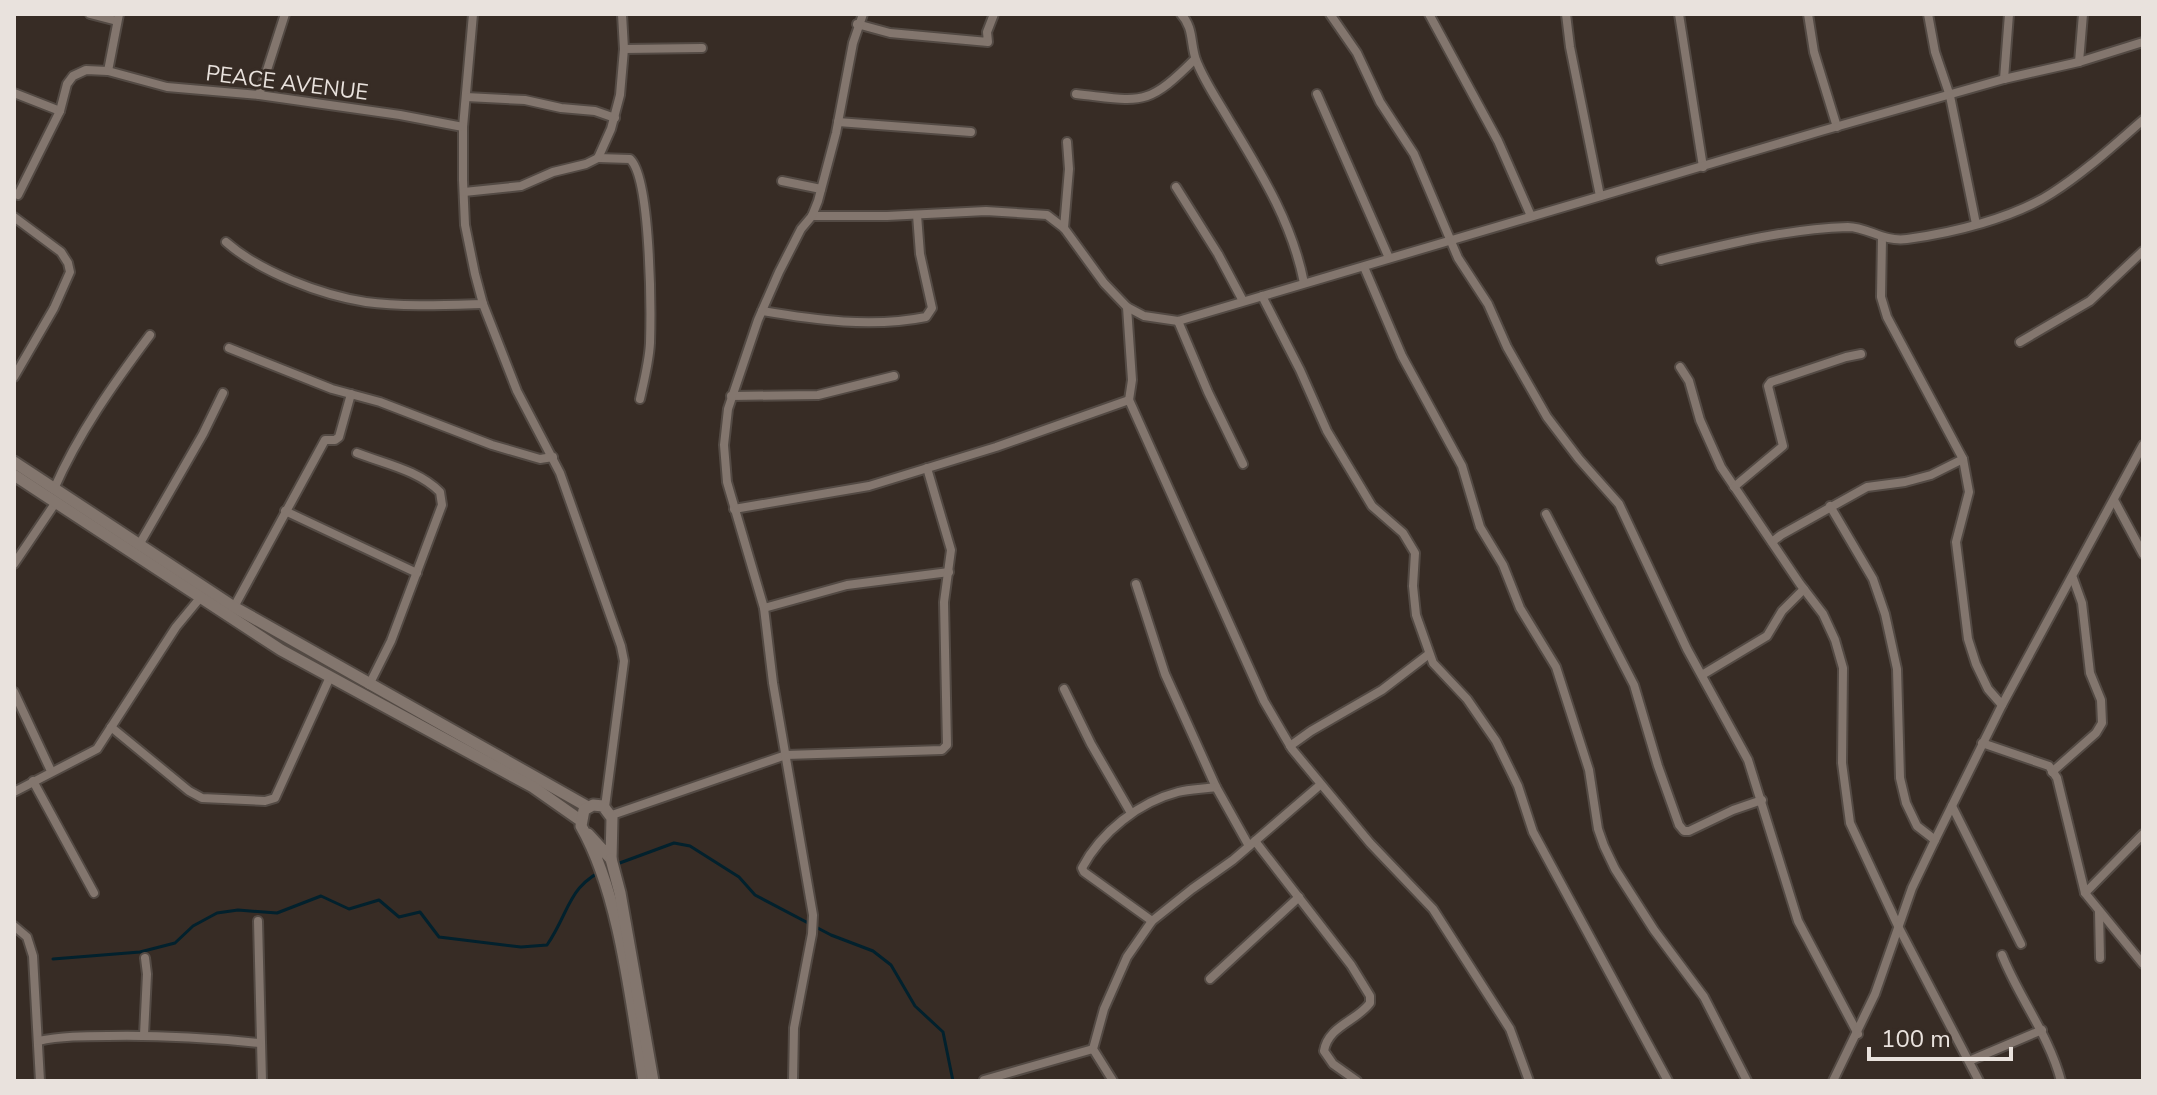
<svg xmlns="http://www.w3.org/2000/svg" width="2157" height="1095" font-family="'Nunito Sans',sans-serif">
	<rect width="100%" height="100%" fill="#372c25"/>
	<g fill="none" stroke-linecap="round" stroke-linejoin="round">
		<g stroke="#02212d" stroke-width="3">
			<polyline points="617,864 674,843 690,846 739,877 755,895 831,935 873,951 891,965 915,1006 943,1032 953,1081"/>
			<path d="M53 959 140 952 175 943 193 926 217 913 238 910 277 913 321 896 349 909 379 900 399 917 420 912 439 937 521 947 547 945C571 910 567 885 610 867"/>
		</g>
		<g stroke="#534a44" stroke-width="12">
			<g id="street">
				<polyline points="90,14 117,21"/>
				<polyline points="473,14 463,127 463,180 465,225 475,274 483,304 517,391 560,473 621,646 624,661 605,807"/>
				<path d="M1181 14C1194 28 1190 43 1196 60 1204 81 1218 101 1229 120 1261 173 1292 222 1304 283"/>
				<polyline points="1330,14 1357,53 1380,102 1414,154 1458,258 1488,304 1507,347 1547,417 1579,459 1619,504 1687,649 1748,760 1798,921 1858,1034"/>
				<polyline points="1429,14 1498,141 1531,216"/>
				<polyline points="1566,14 1570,47 1600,196"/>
				<polyline points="1679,14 1703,167"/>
				<polyline points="1808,14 1814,52 1837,127"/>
				<polyline points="1928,14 1935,52 1950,96 1976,224"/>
				<polyline points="857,24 890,33 988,42 987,32 994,14"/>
				<polyline points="624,49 702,48"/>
				<polyline points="2079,62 2083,14"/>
				<polyline points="108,71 119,14"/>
				<polyline points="2004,79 2009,14"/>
				<polyline points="14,93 60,111"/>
				<path d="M1076 94C1142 101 1146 108 1195 59"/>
				<polyline points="1317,94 1389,258"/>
				<polyline points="259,95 285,14"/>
				<polyline points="466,97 525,100 561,108 595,111 615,118"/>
				<polyline points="838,122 971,132"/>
				<path d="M598 158 630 159C651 178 651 311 650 343 649 362 644 381 640 399"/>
				<polyline points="782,181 821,189"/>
				<polyline points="1176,187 1218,254 1243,301"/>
				<polyline points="464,192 521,186 553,172 586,164 598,158 611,129 620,95 624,49 622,14"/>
				<polyline points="18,195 60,111 67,84 73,76 86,70 108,71 167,87 259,95 400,115 463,127"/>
				<polyline points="812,216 887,216 986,211 1047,215 1064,228 1104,283 1127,307 1144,316 1178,321 1821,131 2004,79 2079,62 2143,42"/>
				<polyline points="14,217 61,252 68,263 70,272 54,308 14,377"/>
				<polyline points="1064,228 1069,169 1067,142"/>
				<polyline points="1882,238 1881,297 1887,317 1963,459 1969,492 1956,542 1968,639 1976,664 1988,689 2002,705"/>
				<path d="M226 242C260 272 321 295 366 302 401 307 448 305 483 304"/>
				<path d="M1661 260C1723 245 1784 229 1848 227 1868 227 1882 242 1907 239 1952 233 2014 218 2052 193 2085 172 2114 145 2143 120"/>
				<polyline points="1364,267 1402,356 1462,466 1480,527 1503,565 1520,608 1556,667 1589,770 1598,829 1604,846 1615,869 1654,930 1704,997 1747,1081"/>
				<polyline points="1262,296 1300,370 1327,431 1372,506 1403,533 1415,553 1413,586 1416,615 1433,663 1467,699 1496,741 1518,786 1533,832 1668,1081"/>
				<polyline points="1127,307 1132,380 1129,400"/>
				<path d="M762 311C815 320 872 328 926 317L932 308 920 254 917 215"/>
				<polyline points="1178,321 1208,392 1243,464"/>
				<polyline points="2020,342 2090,301 2143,251"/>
				<polyline points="229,348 332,389 380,402 492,445 540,459 553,457"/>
				<polyline points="1680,367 1689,381 1700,420 1721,467 1800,584 1823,614 1835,640 1843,668 1842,763 1850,823 1899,928 1979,1081"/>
				<polyline points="731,396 818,395 894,376"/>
				<path d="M357 453C385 464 418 470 440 492L442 505 391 641 369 685"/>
				<polyline points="1734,487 1783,446 1768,386 1771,382 1846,357 1861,354"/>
				<path d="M54 489C78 434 114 383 150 335"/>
				<polyline points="2114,500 2143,554"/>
				<polyline points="1830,506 1873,579 1885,614 1897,669 1900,778 1906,803 1917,826 1935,840"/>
				<polyline points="734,509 869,486 996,447 1129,400 1264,701 1292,749 1370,843 1433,909 1510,1029 1529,1081"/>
				<polyline points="285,511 417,573"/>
				<polyline points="1546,514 1634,685 1658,766 1679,825 1684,831 1689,831 1733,810 1762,800"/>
				<polyline points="1772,542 1781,535 1867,487 1905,482 1931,475 1963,459"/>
				<polyline points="139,545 203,434 223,393"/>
				<polyline points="14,564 56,502"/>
				<polyline points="1136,584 1165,674 1216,787 1249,846"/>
				<polyline points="234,607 325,440 335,440 339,437 351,394"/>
				<polyline points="764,608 847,585 949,572"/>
				<polyline points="1702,675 1767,636 1782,611 1804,589"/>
				<polyline points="1064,689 1091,744 1131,813"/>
				<polyline points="14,692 51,771"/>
				<polyline points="111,727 189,791 202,798 265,801 275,798 330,677"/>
				<polyline points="1982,743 2049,766 2057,778 2085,893 2143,964"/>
				<polyline points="1290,746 1311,731 1382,690 1429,654"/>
				<polyline points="2052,772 2096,733 2102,723 2101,700 2090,673 2082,603 2073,578"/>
				<polyline points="33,781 94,893"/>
				<polyline points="14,792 97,749 176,627 200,598"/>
				<polyline points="1952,806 2021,944"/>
				<polyline points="612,815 786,755 942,750 947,745 944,602 951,550 927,468"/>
				<path d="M1255 841 1351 965 1370 996V1003C1357 1021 1328 1026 1324 1051L1333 1064 1357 1081"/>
				<polyline points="2085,893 2143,834"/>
				<polyline points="2099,911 2100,958"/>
				<polyline points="258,921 262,1081"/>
				<path d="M1152 921 1084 872 1082 868C1101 832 1139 802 1178 792 1190 789 1204 789 1216 787"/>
				<polyline points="14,926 27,937 33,956 40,1081"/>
				<path d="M2002 955C2019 998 2049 1035 2061 1081"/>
				<polyline points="1210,979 1299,897"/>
				<polyline points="144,1035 147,974 145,958"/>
				<path d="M38 1041C61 1036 85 1036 108 1036 159 1035 209 1038 259 1043"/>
				<polyline points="1969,1061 2042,1030"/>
				<polyline points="984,1080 1093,1049"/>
				<polyline points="793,1081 794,1028 812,934 813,915 773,683 764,608 727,482 724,445 728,409 758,320 779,272 801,229 812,216 818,201 836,133 853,43 863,14"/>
				<polyline points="1113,1081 1093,1049 1104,1009 1127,957 1152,921 1192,889 1233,860 1320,785"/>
				<polyline points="1833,1081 1875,994 1912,888 1935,840 2002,705 2143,445"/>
			</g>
		</g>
		<g stroke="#534a44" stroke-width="15">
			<g id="secondary">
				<polyline points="14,462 234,607 588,807"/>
				<polyline points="14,475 281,650 533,787 580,820"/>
				<path d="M588 834 611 859 612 818 603 806 593 805 584 810 581 826C620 894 631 1002 644 1081"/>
				<polyline points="611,859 620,893 653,1081"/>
			</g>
		</g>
		<use href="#street" stroke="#83766e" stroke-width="8"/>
		<use href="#secondary" stroke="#83766e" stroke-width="11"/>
	</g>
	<g text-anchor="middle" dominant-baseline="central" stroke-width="6" stroke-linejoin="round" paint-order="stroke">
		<g font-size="22" fill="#e9e2dd" stroke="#372c25">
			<text transform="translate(287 83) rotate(7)">PEACE AVENUE</text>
		</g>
	</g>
	<rect width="2157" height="1095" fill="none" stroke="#e9e2dd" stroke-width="32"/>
	<path d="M1869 1047v12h142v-12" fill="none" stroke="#e9e2dd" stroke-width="4"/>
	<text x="1881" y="1047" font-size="24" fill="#e9e2dd" stroke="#372c25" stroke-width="6" paint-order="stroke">100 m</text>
</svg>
